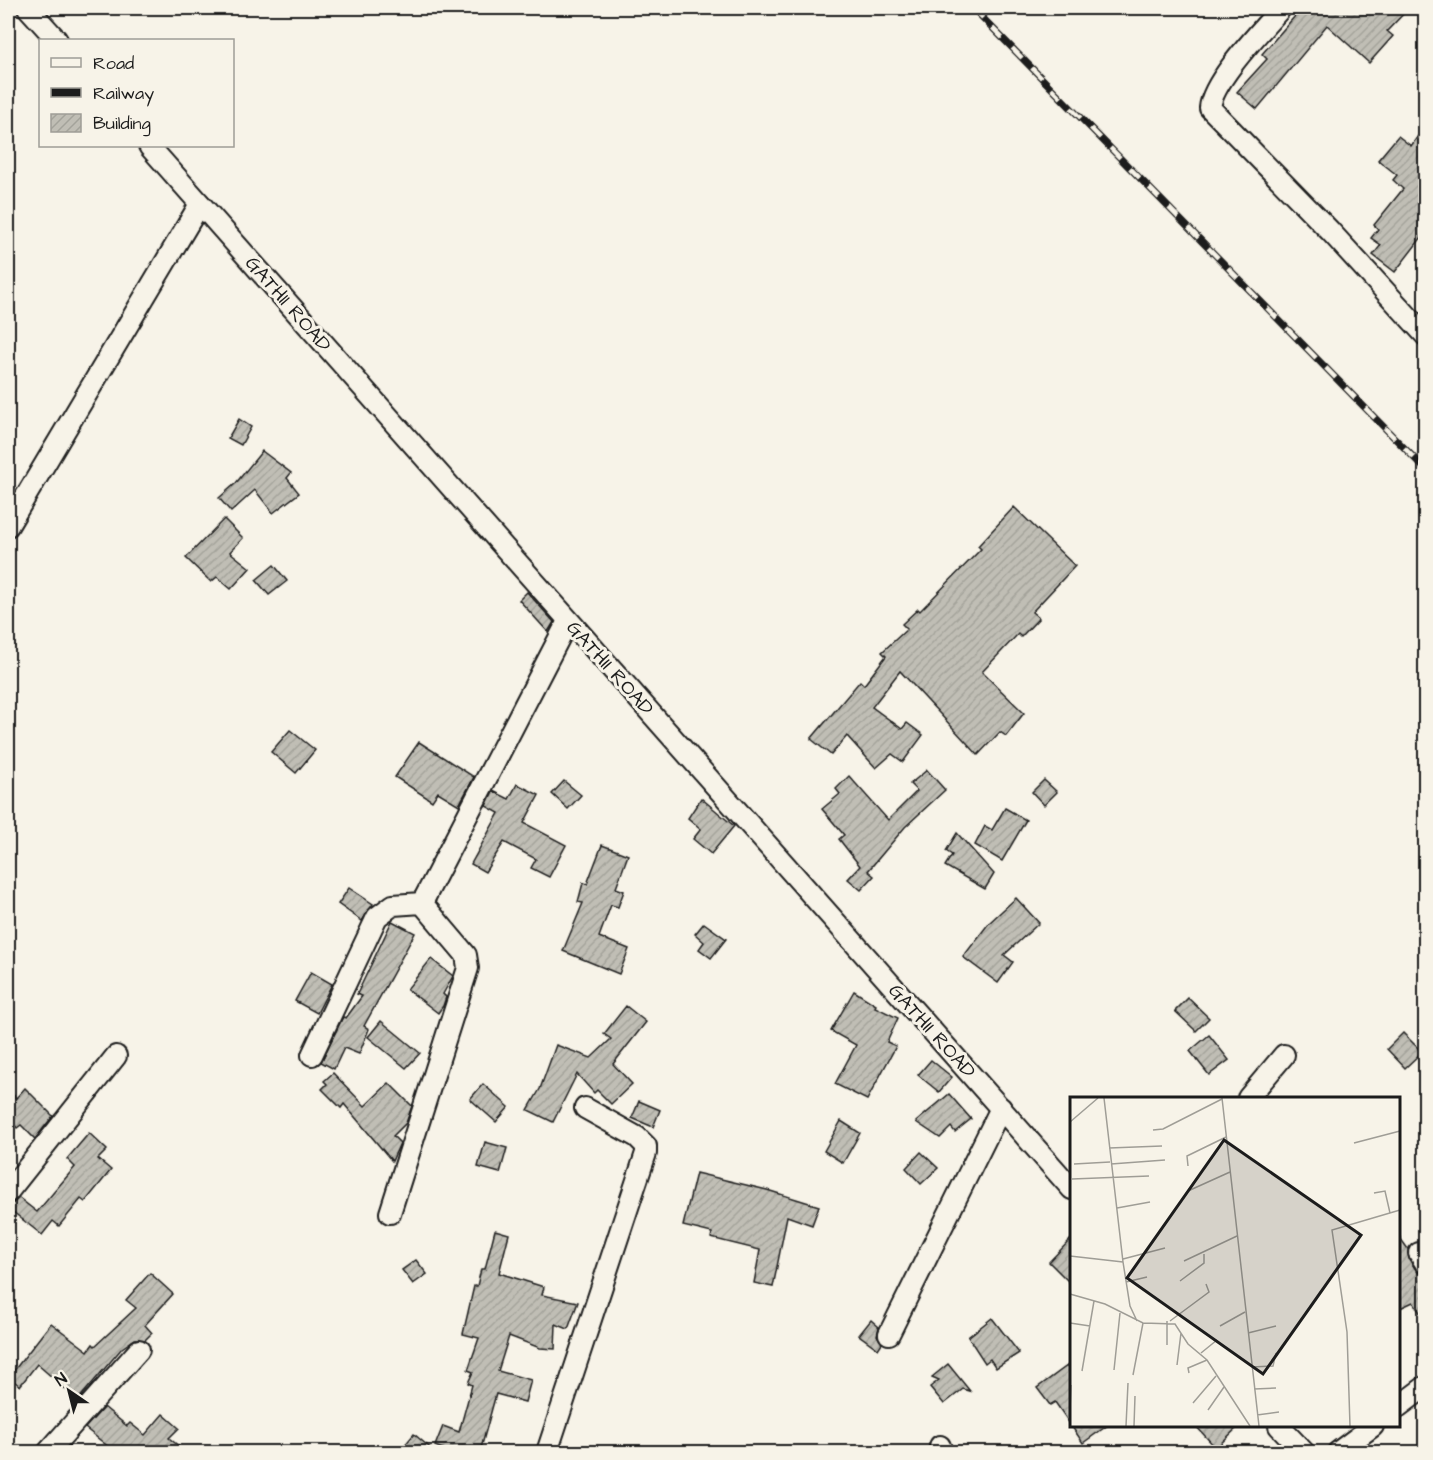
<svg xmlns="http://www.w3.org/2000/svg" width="1433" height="1460" font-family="'Architects Daughter',sans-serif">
	<defs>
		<pattern id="building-hatch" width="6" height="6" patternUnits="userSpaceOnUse" patternTransform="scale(1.5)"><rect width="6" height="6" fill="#c0beb5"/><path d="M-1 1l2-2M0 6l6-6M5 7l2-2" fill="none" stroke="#a4a39b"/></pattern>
	</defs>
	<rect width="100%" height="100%" fill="#f7f3e8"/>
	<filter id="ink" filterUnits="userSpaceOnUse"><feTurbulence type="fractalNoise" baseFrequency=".0167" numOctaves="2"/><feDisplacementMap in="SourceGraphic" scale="12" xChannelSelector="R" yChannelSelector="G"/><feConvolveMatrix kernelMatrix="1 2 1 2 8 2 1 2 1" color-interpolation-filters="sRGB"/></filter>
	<g filter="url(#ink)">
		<g fill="url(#building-hatch)" stroke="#1c1c1c" stroke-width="1.5">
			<polygon points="1302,8 1409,8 1387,31 1393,36 1369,63 1327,25 1257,109 1237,92 1267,59 1262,54"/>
			<polygon points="1425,126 1425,233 1395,272 1373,255 1381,245 1371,238 1378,229 1374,225 1403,189 1393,180 1397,175 1378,160 1398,136 1411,146"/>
			<polygon points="239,419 251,427 241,445 228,438"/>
			<polygon points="262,451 291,473 287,478 299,493 273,513 255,490 231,512 219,498 236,483"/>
			<polygon points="1014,507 1075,566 1032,612 1039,618 1021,637 1018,634 982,672 1024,713 1006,736 1000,732 978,755 900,671 872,707 902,729 907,723 923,735 903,762 892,754 876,768 847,736 831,755 811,739 860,681 864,685 886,656 882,652 907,629 902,624 918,609 920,611 981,549 978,546"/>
			<polygon points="224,519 243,538 230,552 250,568 231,589 217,577 211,582 186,558"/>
			<polygon points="274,565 287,581 269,595 256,580"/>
			<polygon points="527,592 554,622 548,632 519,600"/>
			<polygon points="290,730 315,750 296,773 271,752"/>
			<polygon points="419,742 474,777 459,805 438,792 432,801 395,777"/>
			<polygon points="927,770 945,790 905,827 868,871 874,876 861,890 848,879 860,866 839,839 844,835 822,809 840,794 836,789 849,776 888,820 917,791 910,784"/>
			<polygon points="1044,780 1057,792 1044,805 1032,792"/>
			<polygon points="564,781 581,795 568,809 552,794"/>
			<polygon points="517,784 539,795 524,823 566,845 549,877 531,868 536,859 504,842 485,872 471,864 499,813 486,806 493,791 509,799"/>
			<polygon points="701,798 734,826 711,854 693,839 701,829 688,818"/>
			<polygon points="1005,808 1026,820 1002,861 975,845 985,826 992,830"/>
			<polygon points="957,833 994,874 985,889 945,866 952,855 946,851"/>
			<polygon points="602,845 628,855 616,888 624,891 618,907 611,905 599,937 629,949 619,974 563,951 583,903 578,902 583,883 587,884"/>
			<polygon points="349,888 373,904 362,921 338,904"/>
			<polygon points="1016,898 1039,923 1004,955 1013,962 998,983 963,957 989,923"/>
			<polygon points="392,921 415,933 364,1026 369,1029 359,1054 344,1048 334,1069 321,1062 343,1017 346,1018 362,996 357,994"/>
			<polygon points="704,923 726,939 711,958 699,949 704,942 695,934"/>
			<polygon points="431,959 453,976 443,994 446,997 443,1006 438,1013 407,989"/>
			<polygon points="311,972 332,984 317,1013 295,1001"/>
			<polygon points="854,991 876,1005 875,1007 898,1018 887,1042 896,1046 867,1100 835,1084 856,1045 831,1031"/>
			<polygon points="1188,998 1209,1018 1196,1031 1175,1011"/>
			<polygon points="626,1006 646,1022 613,1064 632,1084 611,1104 597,1090 594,1093 577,1074 553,1122 528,1110 540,1089 556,1045 591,1058 611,1039 604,1034"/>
			<polygon points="381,1021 420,1053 406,1068 368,1037"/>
			<polygon points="1403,1033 1422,1052 1405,1068 1387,1049"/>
			<polygon points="1209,1035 1229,1060 1209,1075 1190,1051"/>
			<polygon points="931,1060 952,1077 939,1092 918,1075"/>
			<polygon points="333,1073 365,1106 389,1083 412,1106 406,1123 393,1136 400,1143 392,1161 344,1104 341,1108 322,1089 327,1084 324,1081"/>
			<polygon points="483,1084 509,1107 496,1122 470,1099"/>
			<polygon points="25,1088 53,1116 35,1139 21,1125 17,1128 8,1118 8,1089 16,1098"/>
			<polygon points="949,1094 971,1119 955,1132 951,1127 940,1138 916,1122"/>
			<polygon points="639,1101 660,1110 653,1127 632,1118"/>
			<polygon points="841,1121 860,1133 843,1163 824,1151"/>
			<polygon points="89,1133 107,1150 98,1159 111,1170 85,1202 81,1199 59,1226 53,1221 42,1235 8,1208 19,1198 37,1212 75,1167 67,1159"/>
			<polygon points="485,1142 507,1148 500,1173 478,1167"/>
			<polygon points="921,1152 938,1168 921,1184 906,1168"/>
			<polygon points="696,1173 767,1190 819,1206 812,1225 787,1216 773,1287 754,1283 760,1250 711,1238 712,1233 683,1226"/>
			<polygon points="495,1230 509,1234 499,1273 544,1287 542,1295 578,1302 568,1329 556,1324 555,1349 540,1348 509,1336 498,1371 531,1380 525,1402 496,1394 480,1452 451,1452 435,1446 443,1426 459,1432 472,1385 468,1383 473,1372 468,1370 479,1338 463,1334 474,1286 477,1286 481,1269 485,1269"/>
			<polygon points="1398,1235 1408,1249 1409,1259 1416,1270 1425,1276 1425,1320 1413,1302 1398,1309"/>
			<polygon points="1071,1239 1071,1284 1049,1262"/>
			<polygon points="416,1260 427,1274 413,1284 402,1270"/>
			<polygon points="150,1273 173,1294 145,1325 152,1333 145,1340 135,1339 122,1348 78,1400 37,1364 20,1386 9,1377 51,1323 88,1351 93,1344 95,1346 136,1308 126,1300"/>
			<polygon points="992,1318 1019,1353 996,1368 990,1359 985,1363 968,1337"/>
			<polygon points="871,1320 879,1327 877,1335 882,1343 878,1349 859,1335"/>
			<polygon points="1071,1363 1071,1425 1108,1425 1083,1443 1055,1402 1050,1405 1037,1388"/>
			<polygon points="948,1364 970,1391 963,1389 944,1404 930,1387 939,1380 932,1377"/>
			<polygon points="104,1407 127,1426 130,1423 145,1435 163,1414 179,1428 169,1438 186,1452 115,1452 85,1428"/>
			<polygon points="1195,1425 1240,1425 1216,1448"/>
			<polygon points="414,1434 435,1452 399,1452"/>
		</g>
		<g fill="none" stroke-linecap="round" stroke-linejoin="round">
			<g stroke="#1c1c1c" stroke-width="24">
				<g id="minor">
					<polyline points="28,8 57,40"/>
					<path d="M1281 8C1262 30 1212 81 1210 108L1330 231 1426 336"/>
					<polyline points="149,146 1072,1189"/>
					<polyline points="8,526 200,204"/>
					<polyline points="422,903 568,621"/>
					<polyline points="312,1055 377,917 393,905 422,903 466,955 468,968 390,1213"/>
					<polyline points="1248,1098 1284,1055"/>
					<polyline points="8,1192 116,1056"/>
					<polyline points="1419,1253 1426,1264"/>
					<polyline points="889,1334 1001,1108"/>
					<polyline points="1398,1407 1426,1386"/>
					<polyline points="1279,1426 1304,1452"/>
					<polyline points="940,1446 942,1452"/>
					<polyline points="48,1452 139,1350"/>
					<polyline points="547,1452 646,1153 646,1146 637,1137 585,1108"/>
					<polyline points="1338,1452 1373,1426"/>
				</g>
			</g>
			<use href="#minor" stroke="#f7f3e8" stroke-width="20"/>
			<g stroke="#1c1c1c" stroke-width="7">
				<polyline id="rail" points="973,8 1426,470"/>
			</g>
			<use href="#rail" stroke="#f7f3e8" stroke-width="4.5" stroke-dasharray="14" stroke-linecap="butt"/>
		</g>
	</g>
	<g text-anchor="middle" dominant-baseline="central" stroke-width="6" stroke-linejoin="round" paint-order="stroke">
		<g font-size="20" fill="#1c1c1c" stroke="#f7f3e8">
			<text transform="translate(288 304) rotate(49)">GATHII ROAD</text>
			<text transform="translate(610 668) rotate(48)">GATHII ROAD</text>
			<text transform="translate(932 1031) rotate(48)">GATHII ROAD</text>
		</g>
	</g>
	<g transform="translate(1070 1097)">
		<rect width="330" height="330" fill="#f7f3e8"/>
		<path fill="none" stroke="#9f9d96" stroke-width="1.5" d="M34 1 53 165 60 209 67 224M152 1 189 329M0 25 28 1M83 33 93 32 152 2M284 46 330 34M39 51 92 49M4 67 40 65M41 67 95 63M118 69 117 59 156 40M2 82 79 79M118 94 160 75M304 96 315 94 320 116M47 111 80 105M0 159 53 165M53 162 95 151M114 164 167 139M110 184 134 166V157M56 185 77 180M0 197 35 207 73 226 105 227 118 247 137 263 180 329M97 224V248M100 224 139 195 136 187M0 226 20 229M150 229 175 215M178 236 206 229M131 256 147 243M107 268 111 236M182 270 203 269 206 256M44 273 50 216M12 274 24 204M119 276 118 271 137 263M63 278 73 226M184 292 206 291M123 306 146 279M0 313 1 288M138 313 154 290M187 318 209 315M56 329 58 286M64 329 65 299M280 329 277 235 262 133 330 113"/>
		<path fill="#1c1c1c" fill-opacity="0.15" stroke="#1c1c1c" stroke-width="3" d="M154 43 291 138 193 277 57 181Z"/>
		<rect width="330" height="330" fill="none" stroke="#1c1c1c" stroke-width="3"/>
	</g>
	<rect width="1433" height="1460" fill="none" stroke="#f7f3e8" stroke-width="30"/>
	<rect x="15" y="15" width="1403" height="1430" fill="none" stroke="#1c1c1c" stroke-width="2" filter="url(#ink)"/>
	<rect x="39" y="39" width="195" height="108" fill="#f7f3e8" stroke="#9f9d96" stroke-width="1.5"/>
	<rect x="51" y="58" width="30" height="9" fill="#f7f3e8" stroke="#9f9d96" stroke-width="1.5"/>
	<text x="93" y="69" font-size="18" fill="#1c1c1c">Road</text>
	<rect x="51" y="88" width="30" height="9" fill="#1c1c1c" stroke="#9f9d96" stroke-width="1.5"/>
	<text x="93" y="99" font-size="18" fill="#1c1c1c">Railway</text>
	<rect x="51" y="114" width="30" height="18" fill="url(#building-hatch)" stroke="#9f9d96" stroke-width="1.5"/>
	<text x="93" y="129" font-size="18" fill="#1c1c1c">Building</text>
	<g transform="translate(69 1391) rotate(325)" stroke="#f7f3e8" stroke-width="4.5" paint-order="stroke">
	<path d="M0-4.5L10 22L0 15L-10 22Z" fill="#1c1c1c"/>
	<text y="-9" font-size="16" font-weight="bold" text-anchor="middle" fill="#1c1c1c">N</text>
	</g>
</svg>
